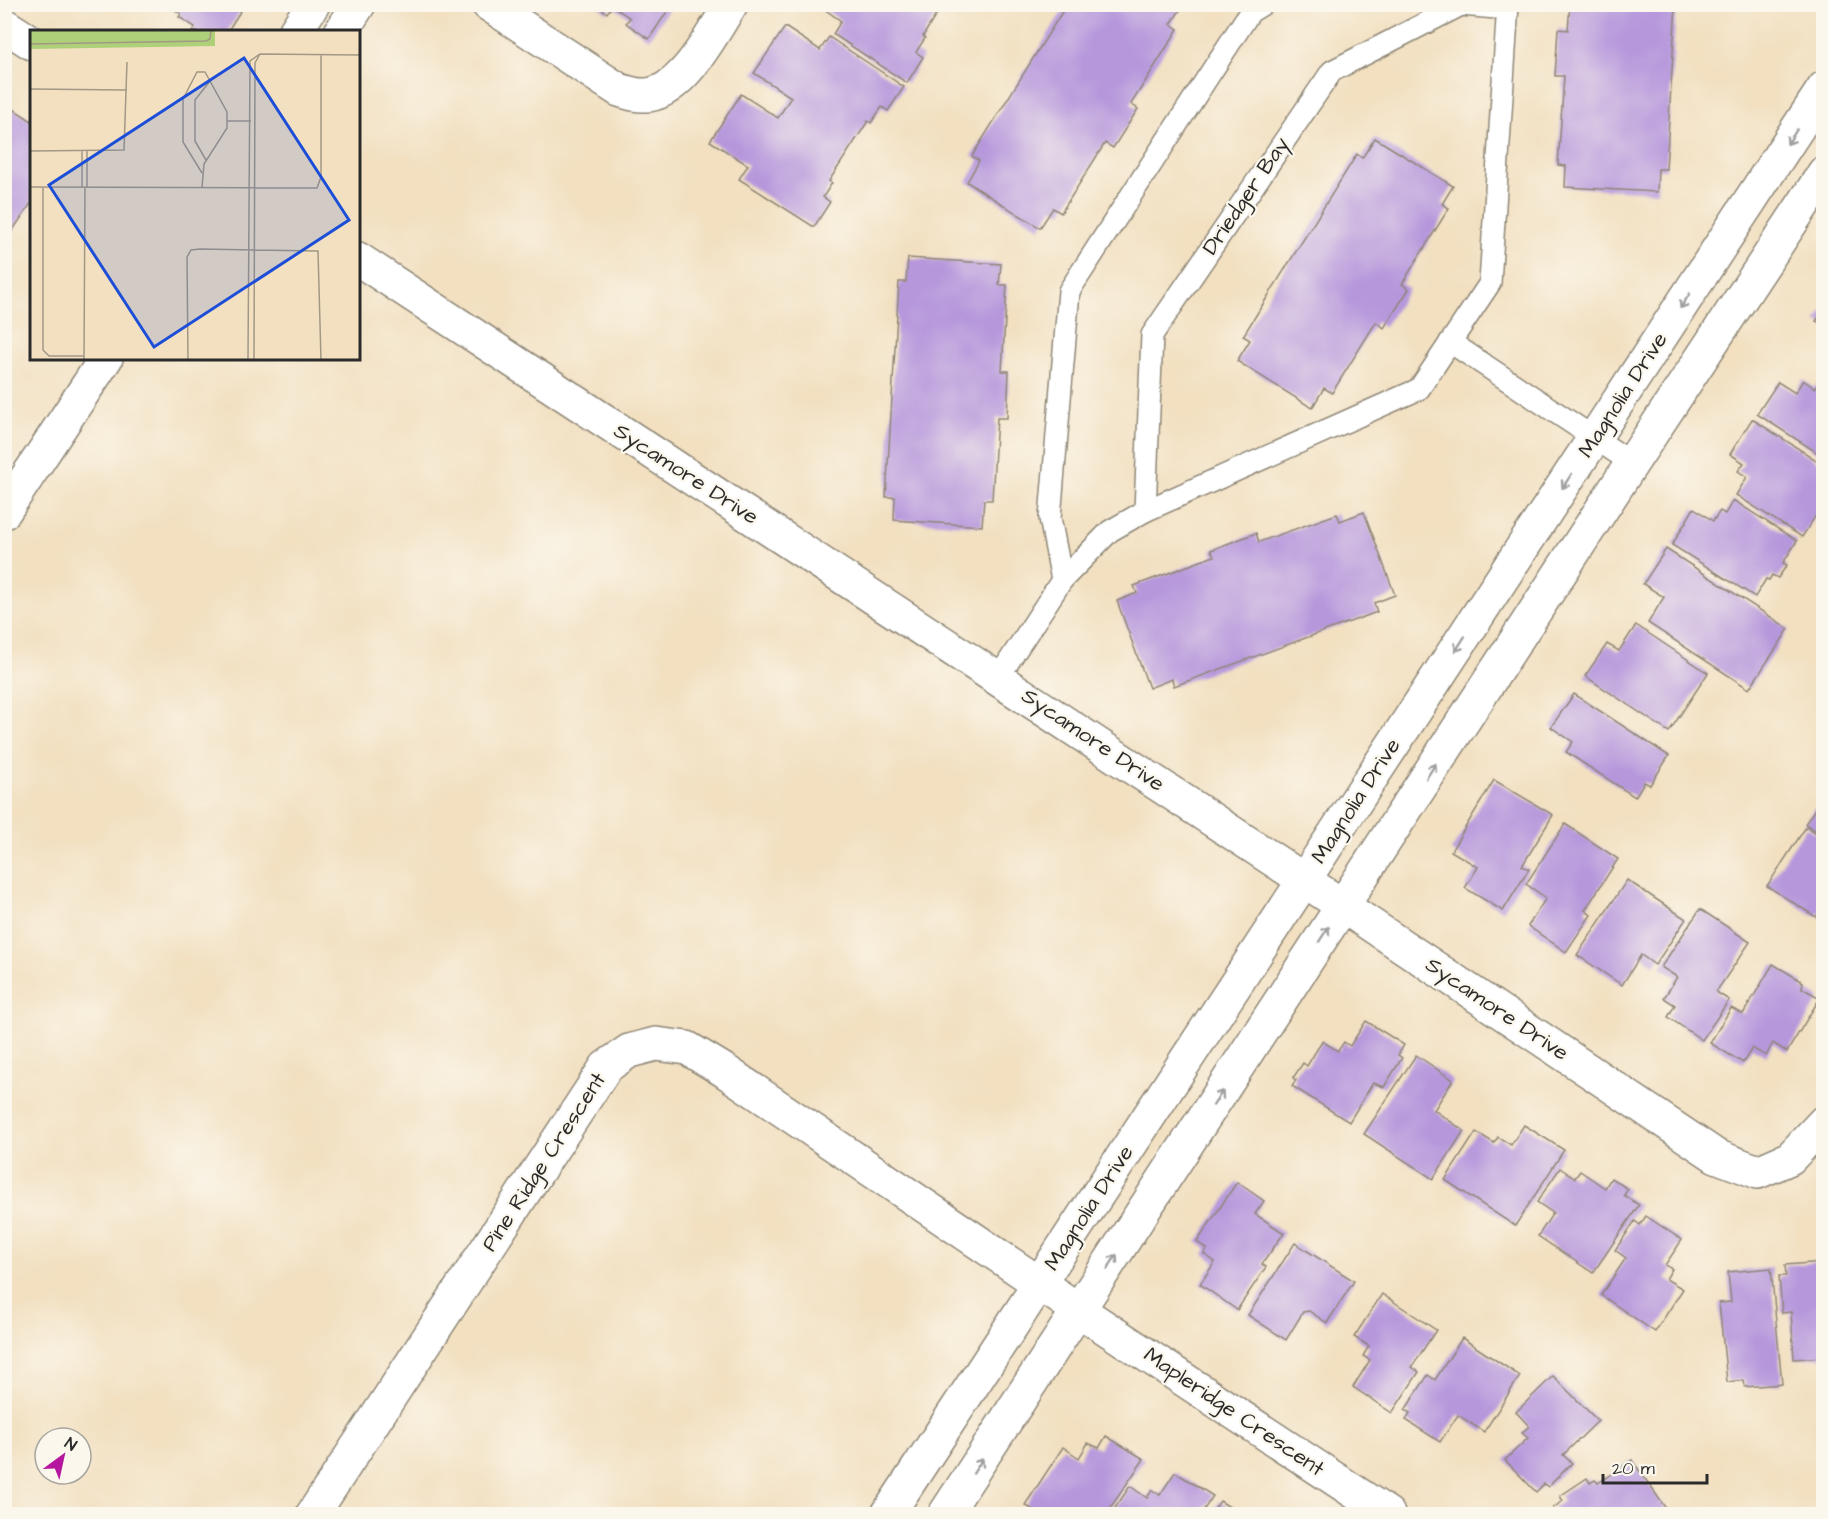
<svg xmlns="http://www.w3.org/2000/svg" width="1828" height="1519" font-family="'Architects Daughter',sans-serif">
	<rect width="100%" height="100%" fill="#fbf7ec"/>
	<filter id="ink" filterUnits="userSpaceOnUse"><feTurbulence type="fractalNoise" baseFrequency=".0167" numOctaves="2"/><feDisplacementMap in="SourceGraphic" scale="12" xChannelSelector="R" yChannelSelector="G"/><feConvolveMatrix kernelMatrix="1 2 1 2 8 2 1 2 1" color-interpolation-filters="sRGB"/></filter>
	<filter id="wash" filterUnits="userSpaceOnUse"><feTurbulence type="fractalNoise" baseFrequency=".008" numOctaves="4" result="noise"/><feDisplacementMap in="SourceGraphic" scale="24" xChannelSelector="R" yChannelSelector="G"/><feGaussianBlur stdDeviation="1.35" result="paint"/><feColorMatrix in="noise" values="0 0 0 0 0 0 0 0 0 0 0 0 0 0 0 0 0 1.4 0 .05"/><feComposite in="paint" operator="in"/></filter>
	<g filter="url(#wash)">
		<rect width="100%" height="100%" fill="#f2e0c1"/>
		<g id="blocks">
			<g fill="#b697dc">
				<polygon points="166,4 245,4 227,32 192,32 195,27 179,17 181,14"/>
				<polygon points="595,4 672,4 649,39 626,23 630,18 612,6 607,13"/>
				<polygon points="817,4 943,4 923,36 925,38 916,52 923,57 907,83 833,34 841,21"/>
				<polygon points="1067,4 1179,4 1182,7 1171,24 1178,29 1131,104 1138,109 1113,148 1105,143 1061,213 1053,208 1040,228 967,182 979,161 972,156"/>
				<polygon points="1570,4 1676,4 1666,169 1658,169 1657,192 1565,187 1566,166 1558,165 1564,76 1555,76 1558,29 1568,30"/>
				<polygon points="785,27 820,50 829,37 904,87 888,111 882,107 871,123 868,121 829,181 832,183 823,197 830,202 814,227 739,179 748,165 710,141 741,94 778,118 791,97 754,73"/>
				<polygon points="4,103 32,121 32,202 4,243"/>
				<polygon points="1375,138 1453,186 1442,204 1449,208 1402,284 1409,289 1384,328 1376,322 1332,393 1324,388 1312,408 1237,361 1250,340 1243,336 1357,154 1362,158"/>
				<polygon points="908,258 1001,264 999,285 1007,285 1002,371 1009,371 1007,418 997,418 992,500 984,500 982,526 894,520 895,497 886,497 899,282 906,282"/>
				<polygon points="1824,309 1824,325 1816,321"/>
				<polygon points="1824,375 1824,457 1757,414 1778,382 1795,393 1803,380 1815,388"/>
				<polygon points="1752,419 1824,465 1824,503 1802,537 1736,495 1747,477 1738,471 1744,463 1730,454"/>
				<polygon points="1733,500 1797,541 1783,563 1787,565 1778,578 1772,575 1769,580 1766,579 1755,597 1672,545 1694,508 1713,521 1720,511 1725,514"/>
				<polygon points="1364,512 1395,595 1374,603 1377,612 1174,686 1172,679 1149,688 1117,601 1137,593 1134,586 1214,556 1211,550 1256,533 1259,542 1337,514 1340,521"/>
				<polygon points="1666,549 1789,629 1749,689 1648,623 1664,597 1643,584"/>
				<polygon points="1636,625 1708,673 1669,732 1585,676 1607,644 1619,651"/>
				<polygon points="1574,694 1669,756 1650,785 1644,782 1635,797 1566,752 1573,742 1551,727"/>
				<polygon points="1494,780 1553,815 1522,866 1529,869 1503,911 1465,888 1478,867 1451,851"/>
				<polygon points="1824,795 1824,836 1805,824"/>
				<polygon points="1565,824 1618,859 1585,910 1591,915 1566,952 1528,926 1546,898 1526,884"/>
				<polygon points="1806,827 1824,838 1824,906 1816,917 1767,886"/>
				<polygon points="1627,880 1686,919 1655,965 1641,955 1622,985 1577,955"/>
				<polygon points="1700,909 1750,942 1716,992 1729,1000 1702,1040 1668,1017 1675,1005 1664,998 1677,977 1661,967"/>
				<polygon points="1773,964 1803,982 1802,988 1820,998 1787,1052 1773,1043 1766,1056 1752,1048 1743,1063 1710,1043 1731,1008 1743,1014"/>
				<polygon points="1366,1021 1404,1045 1398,1055 1402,1058 1384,1087 1373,1083 1349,1122 1292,1086 1296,1080 1293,1078 1303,1063 1307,1066 1322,1041 1338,1051 1344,1042 1350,1046"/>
				<polygon points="1416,1055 1453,1080 1434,1110 1464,1131 1433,1179 1364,1134"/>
				<polygon points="1524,1125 1564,1150 1515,1226 1445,1180 1476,1132 1494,1143 1498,1137 1511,1145"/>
				<polygon points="1560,1168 1575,1178 1580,1171 1605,1188 1611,1178 1628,1189 1624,1195 1639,1205 1593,1273 1538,1236 1553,1213 1537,1202"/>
				<polygon points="1237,1182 1264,1201 1255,1214 1284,1233 1262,1264 1266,1267 1237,1310 1200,1284 1215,1262 1204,1254 1207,1249 1197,1242"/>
				<polygon points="1646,1216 1682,1240 1665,1265 1672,1269 1666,1279 1683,1289 1655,1332 1601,1295 1626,1258 1615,1250 1635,1221 1640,1225"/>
				<polygon points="1295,1243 1354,1281 1327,1323 1309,1311 1303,1312 1286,1340 1248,1315"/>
				<polygon points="1824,1262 1824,1357 1794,1359 1791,1312 1782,1313 1779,1276 1786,1276 1785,1265"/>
				<polygon points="1771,1268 1782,1384 1745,1387 1744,1380 1727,1382 1719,1303 1731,1302 1728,1272"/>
				<polygon points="1382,1294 1436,1330 1412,1367 1419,1372 1392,1413 1353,1387 1370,1360 1363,1356 1369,1346 1354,1337"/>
				<polygon points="1462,1338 1520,1376 1484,1432 1458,1415 1440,1442 1406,1420 1410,1413 1405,1410 1428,1375 1435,1380"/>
				<polygon points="1553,1376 1598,1421 1563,1455 1572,1463 1548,1487 1544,1484 1536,1492 1505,1460 1528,1438 1522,1433 1529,1426 1516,1412"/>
				<polygon points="1106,1436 1144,1459 1106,1514 1040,1514 1025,1505 1063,1447 1079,1458 1088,1443 1099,1448"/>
				<polygon points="1632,1460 1669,1513 1667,1514 1557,1514 1553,1508 1563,1501 1560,1496 1587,1478 1590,1483 1595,1480 1598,1483"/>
				<polygon points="1175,1472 1213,1496 1201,1514 1111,1514 1130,1486 1147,1498 1152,1490 1160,1495"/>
				<polygon points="1220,1501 1241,1514 1211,1514"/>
			</g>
		</g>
	</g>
	<g filter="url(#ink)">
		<use href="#blocks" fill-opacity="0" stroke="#8e8676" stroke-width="1.5"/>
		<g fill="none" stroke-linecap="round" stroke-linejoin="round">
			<g stroke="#8e8676" stroke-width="24">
				<g id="service">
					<polyline points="1450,342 1632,463"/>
					<polyline points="1145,511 1152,335 1332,71 1461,5 1508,9"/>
					<polyline points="1062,580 1050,518 1069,291 1250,12 1263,4"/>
					<polyline points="998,678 1062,580 1110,531 1145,511 1419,389 1490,283 1508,4"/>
				</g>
			</g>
			<g stroke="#8e8676" stroke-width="36">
				<g id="minor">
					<path d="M488 4 619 90C626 92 634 95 642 95 680 98 713 32 731 4"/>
					<polyline points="4,25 32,43"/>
					<polyline points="295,32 313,4"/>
					<polyline points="341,32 359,4"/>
					<polyline points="358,259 1304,880 1716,1156 1758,1172 1790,1158 1824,1122"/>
					<polyline points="4,512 106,358"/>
					<polyline points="313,1514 606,1067 629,1051 656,1044 687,1048 725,1071 1080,1311 1388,1514"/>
					<polyline points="888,1514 1824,88"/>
					<polyline points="945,1514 1632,463 1824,173"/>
				</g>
			</g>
			<use href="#service" stroke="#fff" stroke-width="21"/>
			<use href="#minor" stroke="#fff" stroke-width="33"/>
		</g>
		<defs><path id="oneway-shaft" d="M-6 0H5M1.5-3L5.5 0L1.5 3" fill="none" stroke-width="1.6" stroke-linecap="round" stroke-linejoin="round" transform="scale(1.5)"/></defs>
		<g stroke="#a0a0a0">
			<use href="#oneway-shaft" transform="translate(1792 137) rotate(123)"/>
			<use href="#oneway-shaft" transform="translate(1685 301) rotate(123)"/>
			<use href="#oneway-shaft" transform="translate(1567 481) rotate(123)"/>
			<use href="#oneway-shaft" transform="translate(1460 644) rotate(123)"/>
			<use href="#oneway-shaft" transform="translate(1431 771) rotate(-57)"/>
			<use href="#oneway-shaft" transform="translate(1324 934) rotate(-57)"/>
			<use href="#oneway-shaft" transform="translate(1218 1098) rotate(-57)"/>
			<use href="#oneway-shaft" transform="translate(1112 1262) rotate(-57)"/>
			<use href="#oneway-shaft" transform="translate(978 1466) rotate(-57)"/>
		</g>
	</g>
	<g text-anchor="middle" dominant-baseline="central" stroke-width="4.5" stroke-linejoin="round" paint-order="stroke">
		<g font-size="22" fill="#2b2b2b" stroke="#fbf7ec">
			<text transform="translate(1246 196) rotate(-56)">Driedger Bay</text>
			<text transform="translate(1623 395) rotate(-57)">Magnolia Drive</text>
			<text transform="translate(686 474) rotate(33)">Sycamore Drive</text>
			<text transform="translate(1093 740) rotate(34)">Sycamore Drive</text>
			<text transform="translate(1356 801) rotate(-57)">Magnolia Drive</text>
			<text transform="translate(1497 1009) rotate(34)">Sycamore Drive</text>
			<text transform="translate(544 1162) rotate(-57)">Pine Ridge Crescent</text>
			<text transform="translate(1089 1208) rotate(-57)">Magnolia Drive</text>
			<text transform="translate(1234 1412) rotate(34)">Mapleridge Crescent</text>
		</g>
	</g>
	<g transform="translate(30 30)">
		<rect width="330" height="330" fill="#f2e0c1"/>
		<path d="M0 0H185V16L0 19Z" fill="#add079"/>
		<path fill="none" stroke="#a29885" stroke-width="1.5" d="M0 14 176 11 180 9 181 0M0 59 97 60M197 91H221M0 121 94 120 97 32M176 130 165 111V70L180 51M0 157 287 158 291 147V25M13 157V320L19 326H54M52 157V121M57 157V121M172 158 174 134 197 98V82L175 42H167L153 69V112L172 143M54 330 55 157M158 330 157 227 161 220 170 219 288 221 291 330M218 330 220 31 230 24 330 25M224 330 225 33 230 24"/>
		<path fill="#1d4ed8" fill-opacity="0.15" stroke="#1d4ed8" stroke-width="3" d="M214 28 319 190 124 317 19 155Z"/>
		<rect width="330" height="330" fill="none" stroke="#2b2b2b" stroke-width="3"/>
	</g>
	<rect width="1828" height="1519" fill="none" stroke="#fbf7ec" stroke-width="24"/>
	<g transform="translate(63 1456) rotate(33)"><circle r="28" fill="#fbf7ec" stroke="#a8a59f" stroke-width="1.5"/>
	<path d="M0-4.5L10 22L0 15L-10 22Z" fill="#b5179e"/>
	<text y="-9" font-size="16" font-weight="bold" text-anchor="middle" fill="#2b2b2b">N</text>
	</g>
	<path d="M1603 1474v9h104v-9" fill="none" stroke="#2b2b2b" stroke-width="3"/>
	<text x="1612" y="1474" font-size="18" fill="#2b2b2b" stroke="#fbf7ec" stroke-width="4.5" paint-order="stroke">20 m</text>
</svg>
